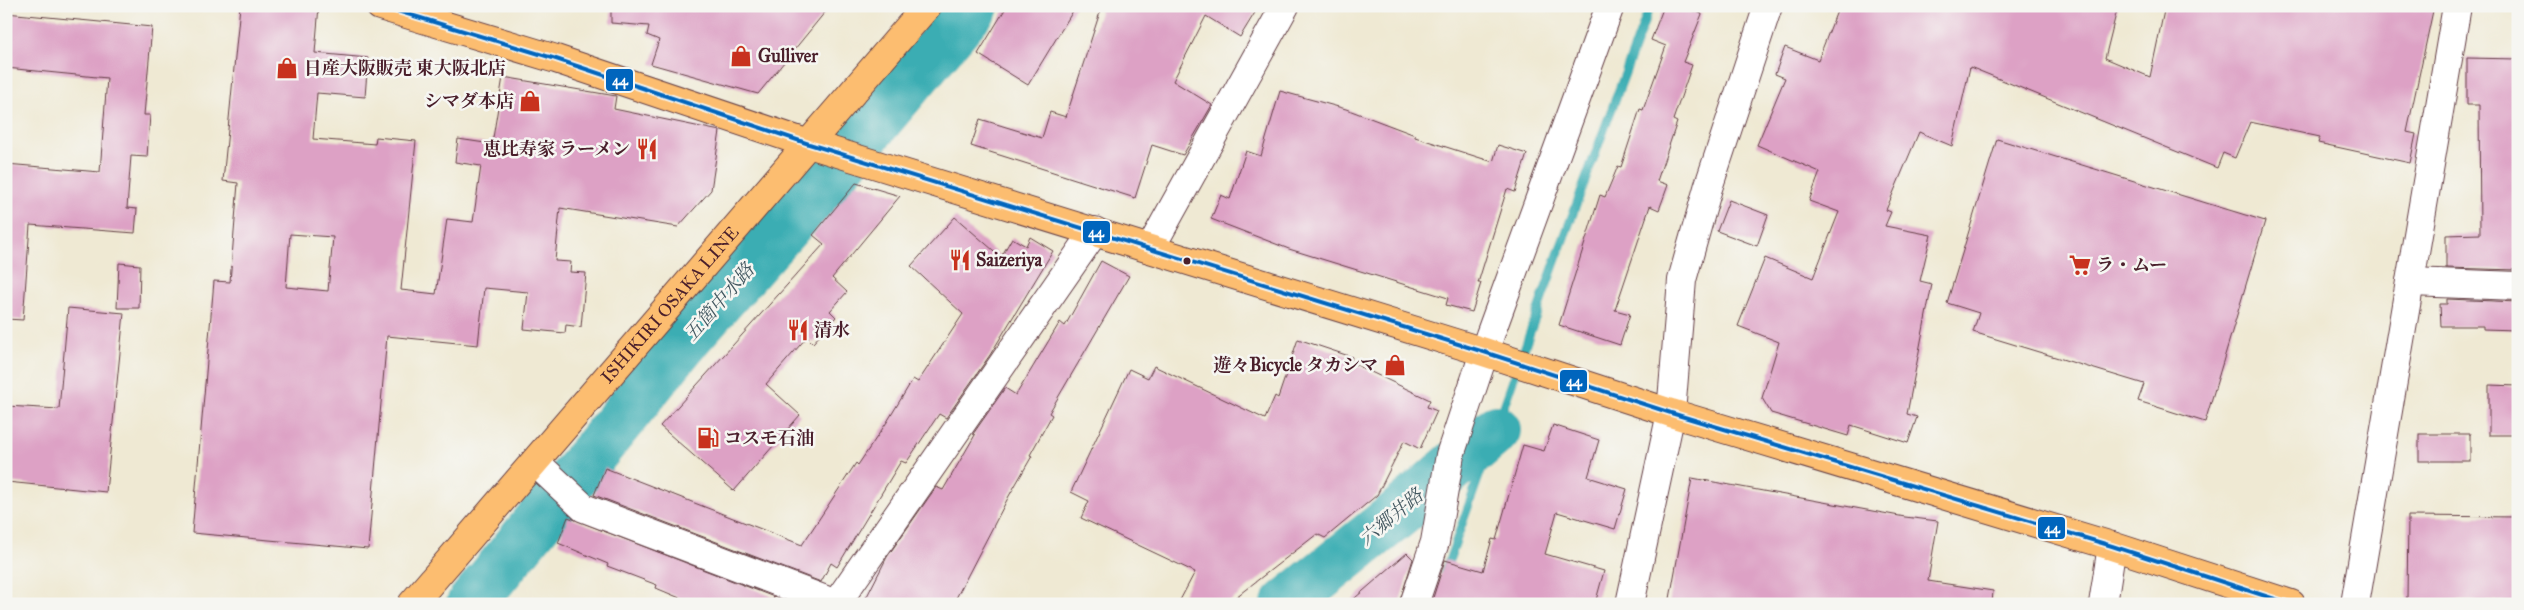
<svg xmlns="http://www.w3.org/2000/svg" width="2524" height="610" font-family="'IM FELL Great Primer','Noto Serif JP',serif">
	<rect width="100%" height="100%" fill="#f6f6f2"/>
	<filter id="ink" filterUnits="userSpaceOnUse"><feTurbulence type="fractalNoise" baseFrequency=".02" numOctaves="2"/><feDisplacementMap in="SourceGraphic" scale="10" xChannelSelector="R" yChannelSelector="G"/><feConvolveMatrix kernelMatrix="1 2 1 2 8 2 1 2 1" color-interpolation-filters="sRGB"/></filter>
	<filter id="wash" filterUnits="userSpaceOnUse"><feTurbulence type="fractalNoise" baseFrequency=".0096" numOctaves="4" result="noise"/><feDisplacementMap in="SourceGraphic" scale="20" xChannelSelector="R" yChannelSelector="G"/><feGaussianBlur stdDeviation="1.12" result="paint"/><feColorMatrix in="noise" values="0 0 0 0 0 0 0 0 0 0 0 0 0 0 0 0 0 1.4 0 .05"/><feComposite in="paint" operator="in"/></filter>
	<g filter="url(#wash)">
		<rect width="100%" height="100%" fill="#efe9d3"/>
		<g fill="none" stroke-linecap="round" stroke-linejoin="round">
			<polyline stroke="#3badb3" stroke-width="9" points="1445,572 1555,262 1650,6"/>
			<g stroke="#3badb3" stroke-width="50">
				<polyline points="471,604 690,334 829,178 974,6"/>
				<polyline points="1286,604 1398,514 1496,430"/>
			</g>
		</g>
		<g id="blocks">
			<g fill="#dda1c5" fill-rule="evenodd">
				<path d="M240 6H319L315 53 368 58 365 97 317 93 313 139 375 144 376 137 416 141 401 290 436 294 447 219 473 222 481 166 455 162 458 139 492 144 503 77 616 96 614 109 720 131 711 190 678 227 560 208 555 261 571 262 570 272 586 273 581 327 566 325 565 333 524 329 528 292 484 288 478 345 387 336 368 549 192 533 214 281 230 282 238 183 223 181ZM290 234 333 237 328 291 286 287Z"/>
				<polygon points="611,6 830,6 758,94 651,64 659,40 647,35 649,26 611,23"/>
				<polygon points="1007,6 1076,6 1028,85 978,54"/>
				<polygon points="1102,6 1259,6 1240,37 1206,16 1173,81 1212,105 1183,155 1152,145 1135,198 971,146 980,119 1042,138 1050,112 1066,117"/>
				<polygon points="1664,6 1682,6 1702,14 1683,62 1692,65 1673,120 1677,122 1657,181 1668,185 1659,210 1650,206 1615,310 1630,314 1620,345 1559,325 1600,195 1605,197 1618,166 1621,167 1640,109 1643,110 1666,46 1651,40"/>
				<polygon points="1839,6 2118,6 2105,58 2150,77 2165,6 2434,6 2407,132 2416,134 2410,163 2318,143 2320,137 2250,122 2235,158 2223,153 2217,168 1970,67 1952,146 1919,132 1886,210 1891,212 1885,226 1931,235 1920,281 1932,284 1907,414 1917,417 1908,443 1851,425 1848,436 1771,413 1762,398 1779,342 1738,326 1765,258 1813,278 1839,212 1809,201 1820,172 1757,145 1785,78 1775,74 1785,47 1818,60"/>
				<polygon points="6,13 152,27 144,115 150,115 147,157 131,156 127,208 137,209 135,233 30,225 23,320 6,319 6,164 100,172 107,78 6,68"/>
				<polygon points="2467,58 2518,59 2518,270 2446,268 2446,235 2480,234 2479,105 2467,105"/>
				<polygon points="1280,91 1346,109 1415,135 1415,137 1493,162 1498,145 1527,154 1515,192 1507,189 1478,283 1481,283 1472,312 1446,305 1448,298 1289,249 1211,219 1221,195 1230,199 1246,151 1261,156"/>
				<polygon points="1997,139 2265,221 2205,422 2138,401 2144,384 1973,332 1979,313 1947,303"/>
				<polygon points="856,183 900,196 832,278 847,292 830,311 836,317 813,343 807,337 766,384 800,415 734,491 660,426 824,244 813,235"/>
				<polygon points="1729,200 1768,215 1757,246 1717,231"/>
				<polygon points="955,217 1001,257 1012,238 1026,246 1030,237 1053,251 990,355 946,418 939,414 906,463 901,461 837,567 831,563 821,582 594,495 605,468 802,545 856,463 858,465 887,422 913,379 918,382 963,314 911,266"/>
				<polygon points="1101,261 1129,276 1049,413 1052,415 1030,455 1032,456 1009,496 953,604 863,604 887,557 936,487 943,490 975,435 973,434 1005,388 1016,395 1060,322 1065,326"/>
				<polygon points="119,263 140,265 139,308 117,308"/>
				<polygon points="2447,299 2517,302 2516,330 2483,329 2483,326 2441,326 2440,304 2447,304"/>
				<polygon points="68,308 124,313 106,492 7,482 6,406 59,409"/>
				<polygon points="1298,339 1352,357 1350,362 1430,400 1427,407 1437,411 1420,449 1404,441 1377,495 1325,538 1317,534 1227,604 1178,604 1195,572 1081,518 1089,501 1071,492 1129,369 1148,378 1154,366 1265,419 1275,396 1278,398"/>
				<polygon points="2489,385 2518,386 2518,435 2489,435"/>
				<polygon points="1553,425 1599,440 1588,477 1627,489 1615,529 1557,512 1545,554 1604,571 1595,604 1431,604 1445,560 1483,571 1492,539 1496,540 1523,445 1544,451"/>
				<rect x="2419" y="434" width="51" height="27"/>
				<polygon points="1692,478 1905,517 1938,521 1928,581 1993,591 1992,604 1669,604"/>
				<polygon points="2408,516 2518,517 2518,602 2407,600"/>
				<polygon points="568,517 774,597 771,604 694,604 656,588 657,585 607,566 608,564 558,543"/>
				<polygon points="1407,553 1413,559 1399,604 1348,604"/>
			</g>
		</g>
	</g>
	<g filter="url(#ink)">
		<use href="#blocks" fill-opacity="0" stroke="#633d44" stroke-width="1"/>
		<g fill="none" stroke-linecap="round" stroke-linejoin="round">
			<g stroke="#633d44" stroke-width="30">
				<g id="minor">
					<polyline points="1150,249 1285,6"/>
					<polyline points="2410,282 2518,286"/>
					<polyline points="535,462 584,508 836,604"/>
					<polyline points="836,604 1095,231"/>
					<polyline points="1414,604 1435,542 1450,455 1490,335 1610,6"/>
					<polyline points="1630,604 1671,413 1682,280 1708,188 1768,6"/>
					<polyline points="2103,604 2112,546"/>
					<polyline points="2355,604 2457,6"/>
				</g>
			</g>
			<g stroke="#633d44" stroke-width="30">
				<g id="major">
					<polyline points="380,6 556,59 809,144 1484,352 1671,413 2112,546 2291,604"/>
					<path id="s1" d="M412 604 927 6"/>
				</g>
			</g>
			<use href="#minor" stroke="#fff" stroke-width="28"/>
			<use href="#major" stroke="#fcbd6f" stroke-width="28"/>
			<g stroke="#f6f6f2" stroke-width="8">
				<polyline id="bus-1" points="381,6 556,59 809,144 1484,352 1671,413 2112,546 2290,604"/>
			</g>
			<use href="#bus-1" stroke="#0065bd" stroke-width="4"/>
		</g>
	</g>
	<defs>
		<g id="shop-bare" transform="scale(1.725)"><path d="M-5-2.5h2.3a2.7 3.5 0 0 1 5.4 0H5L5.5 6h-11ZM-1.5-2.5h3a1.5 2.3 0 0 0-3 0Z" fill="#c8321e" stroke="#f6f6f2" stroke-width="2.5" paint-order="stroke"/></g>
		<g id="restaurant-bare" transform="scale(1.725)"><path d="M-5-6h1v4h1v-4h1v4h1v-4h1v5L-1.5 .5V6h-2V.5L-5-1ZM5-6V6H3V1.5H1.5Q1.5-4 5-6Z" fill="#c8321e" stroke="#f6f6f2" stroke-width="2.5" paint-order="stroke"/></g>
		<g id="supermarket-bare" transform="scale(1.725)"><path d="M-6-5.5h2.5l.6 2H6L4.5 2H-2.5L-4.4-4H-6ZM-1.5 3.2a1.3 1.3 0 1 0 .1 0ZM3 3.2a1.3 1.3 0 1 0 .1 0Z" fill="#c8321e" stroke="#f6f6f2" stroke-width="2.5" paint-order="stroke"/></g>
		<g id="fuel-bare" transform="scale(1.725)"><path d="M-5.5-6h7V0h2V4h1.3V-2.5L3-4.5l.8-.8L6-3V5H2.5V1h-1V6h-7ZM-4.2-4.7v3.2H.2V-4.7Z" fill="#c8321e" stroke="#f6f6f2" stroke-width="2.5" paint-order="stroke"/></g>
	</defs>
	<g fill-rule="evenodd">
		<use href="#shop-bare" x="741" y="56"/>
		<use href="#shop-bare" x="287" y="68"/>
		<use href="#shop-bare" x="530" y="101"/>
		<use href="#restaurant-bare" x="647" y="149"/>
		<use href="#restaurant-bare" x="960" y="260"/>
		<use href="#supermarket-bare" x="2080" y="265"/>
		<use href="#restaurant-bare" x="798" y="330"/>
		<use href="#shop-bare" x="1395" y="365"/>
		<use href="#fuel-bare" x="708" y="438"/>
	</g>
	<circle fill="#4a1f2b" stroke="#f6f6f2" stroke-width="2" cx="1187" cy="261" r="4.5"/>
	<g text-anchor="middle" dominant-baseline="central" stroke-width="5" stroke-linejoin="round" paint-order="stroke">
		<g font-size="18" font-weight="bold" fill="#4a1f2b" stroke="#f6f6f2" text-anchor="start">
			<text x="758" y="56">Gulliver</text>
			<text x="304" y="68">日産大阪販売 東大阪北店</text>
			<text x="514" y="101" text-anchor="end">シマダ本店</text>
			<text x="630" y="149" text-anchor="end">恵比寿家 ラーメン</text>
			<text x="976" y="260">Saizeriya</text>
			<text x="2096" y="265">ラ・ムー</text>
			<text x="814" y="330">清水</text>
			<text x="1378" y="365" text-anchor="end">遊々Bicycle タカシマ</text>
			<text x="724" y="438">コスモ石油</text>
		</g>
		<g font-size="18" fill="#4a1f2b" stroke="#f6f6f2">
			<text stroke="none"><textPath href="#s1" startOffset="395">ISHIKIRI OSAKA LINE</textPath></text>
		</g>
		<g font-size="19" font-style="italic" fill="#445861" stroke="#f6f6f2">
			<text transform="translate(719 302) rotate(-49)">五箇中水路</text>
			<text transform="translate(1391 517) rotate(-40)">六郷井路</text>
		</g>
	</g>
	<g stroke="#f6f6f2" stroke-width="2">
		<rect x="605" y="68" width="29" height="24" rx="5" fill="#0065bd"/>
		<rect x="1082" y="220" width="29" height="24" rx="5" fill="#0065bd"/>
		<rect x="1559" y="369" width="29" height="24" rx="5" fill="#0065bd"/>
		<rect x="2037" y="516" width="29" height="24" rx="5" fill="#0065bd"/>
	</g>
	<g font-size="14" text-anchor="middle" font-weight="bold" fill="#fff">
		<text x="620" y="85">44</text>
		<text x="1096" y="237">44</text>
		<text x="1574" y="386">44</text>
		<text x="2052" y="533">44</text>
	</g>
	<rect width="2524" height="610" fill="none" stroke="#f6f6f2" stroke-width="25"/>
</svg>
